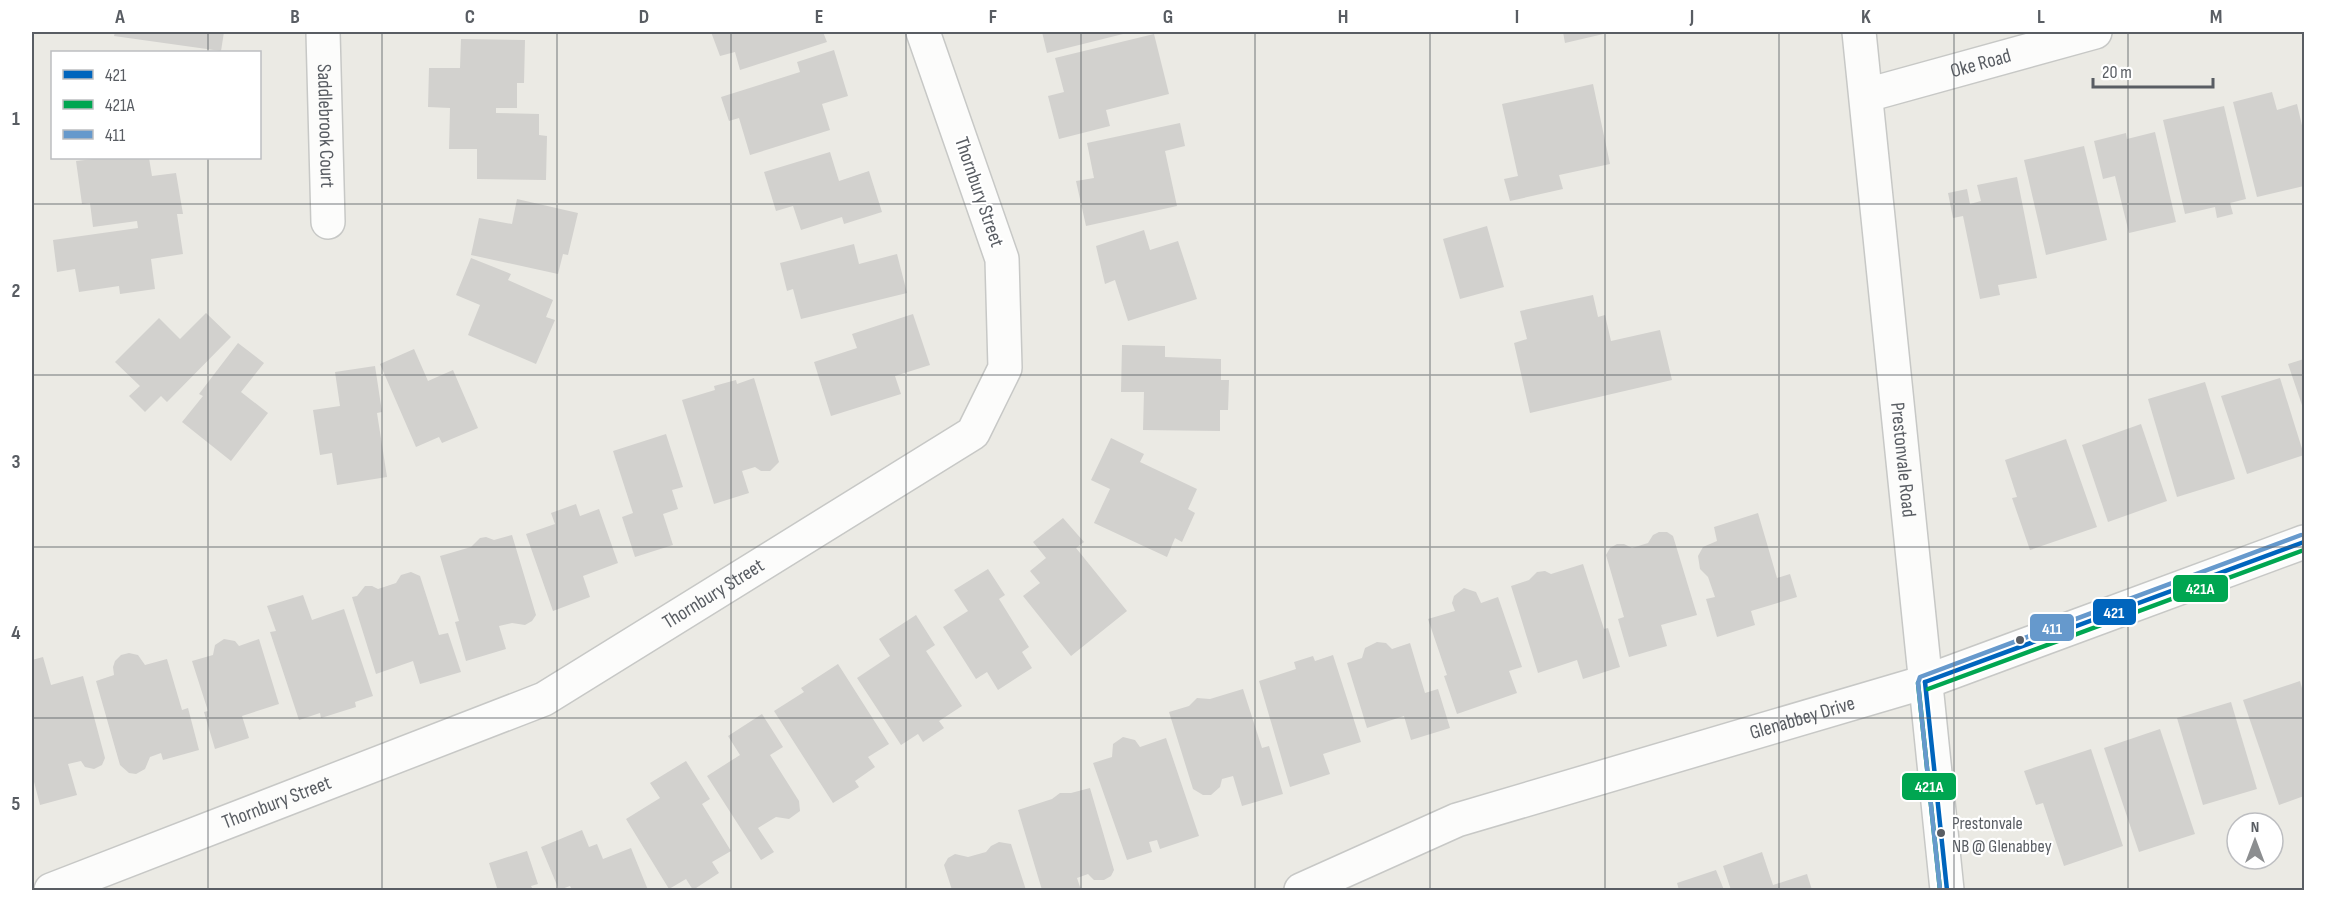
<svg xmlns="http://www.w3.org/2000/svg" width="2336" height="922" font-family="'Sofia Sans Condensed',sans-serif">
	<rect width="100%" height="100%" fill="#ebeae4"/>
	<g fill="#d2d1ce">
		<polygon points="115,32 224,32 221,51 114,36"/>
		<polygon points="711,32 823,32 827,42 740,70 735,52 720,56"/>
		<polygon points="1042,32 1131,32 1047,53"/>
		<polygon points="1563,32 1612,32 1565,43"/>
		<polygon points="1154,34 1169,94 1106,110 1110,126 1059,139 1048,96 1064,92 1055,58"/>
		<polygon points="461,39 525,40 524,83 517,83 517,108 496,108 496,113 539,114 539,135 547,136 546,180 477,179 477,149 449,149 450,108 428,107 429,68 460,68"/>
		<polygon points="834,50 848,96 822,104 830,130 750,155 739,118 729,121 721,97 800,72 797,62"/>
		<polygon points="1593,84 1610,164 1559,175 1563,189 1510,201 1504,179 1518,176 1502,104"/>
		<polygon points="2272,92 2277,110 2297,104 2304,134 2304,186 2257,197 2233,102"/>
		<polygon points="2224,106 2246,199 2230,203 2233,214 2217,218 2215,207 2185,214 2163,120"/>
		<polygon points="1180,123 1185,146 1165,151 1177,206 1086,226 1076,181 1094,178 1087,143"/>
		<polygon points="2155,132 2176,222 2129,233 2115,176 2103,179 2094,141 2126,133 2127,139"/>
		<polygon points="2084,146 2107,240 2046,255 2024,160"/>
		<polygon points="830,152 839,181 869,171 882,212 844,224 842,217 801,230 793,206 776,211 764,172"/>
		<polygon points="102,158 149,158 152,176 176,173 183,214 177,214 183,254 151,259 155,289 120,294 119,286 79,292 75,269 57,272 53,240 138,228 137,221 93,227 90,203 82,204 76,161"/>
		<polygon points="2017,177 2037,278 1998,285 2000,295 1980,299 1963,216 1953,218 1948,193 1967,189 1970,204 1981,201 1977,185"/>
		<polygon points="517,199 578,213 568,255 563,254 558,274 471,255 479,218 512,224"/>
		<polygon points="1487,226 1504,287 1460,299 1443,239"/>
		<polygon points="1144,230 1150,250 1178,241 1197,299 1128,321 1115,280 1105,284 1096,246"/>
		<polygon points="854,244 859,264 897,254 907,293 801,319 793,289 787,291 780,263"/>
		<polygon points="471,258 511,274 508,280 553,300 546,317 555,320 536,364 468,335 480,305 456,295"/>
		<polygon points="1593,295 1598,317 1605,315 1611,341 1660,330 1672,380 1530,413 1514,343 1527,339 1520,311"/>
		<polygon points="206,313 231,337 167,402 161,396 145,412 129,396 140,386 115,362 159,318 180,339"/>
		<polygon points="913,314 930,365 895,376 901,394 831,416 814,362 857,348 852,334"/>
		<polygon points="238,343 264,363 241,392 268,413 231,461 182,422 203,396 199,394"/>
		<polygon points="1122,345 1165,346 1165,357 1221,359 1221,380 1229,380 1228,410 1220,410 1220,431 1143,430 1144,392 1121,392"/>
		<polygon points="414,349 428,381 453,370 478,428 442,443 439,437 416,447 380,364"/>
		<polygon points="2304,359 2304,411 2288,364"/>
		<polygon points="375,366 382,412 377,413 387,477 337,485 332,453 320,455 313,410 340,406 335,372"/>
		<polygon points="754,378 779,462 770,471 761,471 755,467 742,471 749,493 714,504 682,400 715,390 714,386 736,380 737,384"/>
		<polygon points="2280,378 2304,455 2247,474 2221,396"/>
		<polygon points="2205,382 2235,479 2177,497 2148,399"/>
		<polygon points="2141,424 2167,501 2108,522 2082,445"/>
		<polygon points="666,434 683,487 672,490 678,509 663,514 673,545 635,557 622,517 633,513 613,451"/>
		<polygon points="1111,438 1144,454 1140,462 1197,489 1188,509 1195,513 1182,542 1175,538 1167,557 1094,523 1110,489 1091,480"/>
		<polygon points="2066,439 2097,527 2030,550 2012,498 2017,497 2005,460"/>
		<polygon points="576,504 580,516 599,509 618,563 583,576 590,597 553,611 526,534 555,524 551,513"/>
		<polygon points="1758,513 1777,578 1790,574 1797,597 1751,611 1755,625 1717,637 1706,599 1715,597 1708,577 1700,569 1698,556 1703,547 1717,541 1714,527"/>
		<polygon points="1063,518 1084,542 1076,548 1127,611 1071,656 1023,596 1040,583 1030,571 1046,558 1033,542"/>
		<polygon points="1659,532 1667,532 1673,536 1697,615 1661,625 1667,646 1629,657 1618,619 1624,617 1606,555 1610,548 1617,544 1624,544 1632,548 1648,543 1653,535"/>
		<polygon points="512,535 536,615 532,621 525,625 512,623 499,626 506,649 466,661 455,622 459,621 440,556 471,547 480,538 486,537 494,540"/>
		<polygon points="1583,564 1604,629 1608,628 1620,667 1583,679 1577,660 1538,673 1511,586 1529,580 1537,572 1545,571 1551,574"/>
		<polygon points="988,569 1005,595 999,599 1029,647 1022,652 1032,668 998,690 987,672 976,679 943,627 968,611 954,590"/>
		<polygon points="411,572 420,576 439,635 448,633 461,672 420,684 413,661 376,674 352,597 357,596 365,586 372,586 378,589 396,583 401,575"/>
		<polygon points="1464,588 1476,592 1481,603 1498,597 1522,667 1509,671 1517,693 1457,714 1444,676 1447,675 1428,619 1455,611 1452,603 1454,596"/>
		<polygon points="303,595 312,620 344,609 373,696 355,702 356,707 321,718 320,713 299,720 270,632 276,631 267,606"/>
		<polygon points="916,615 935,645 926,651 962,706 939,721 944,728 923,742 918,734 901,745 857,678 890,656 879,639"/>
		<polygon points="224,639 235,641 239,646 259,639 279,704 242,716 249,738 215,749 204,712 208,711 192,661 213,655 215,645"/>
		<polygon points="1377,642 1386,643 1392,649 1410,643 1425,693 1438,689 1450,728 1411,740 1404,716 1367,728 1347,663 1362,658 1365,648"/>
		<polygon points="129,653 138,655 145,665 167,659 182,710 188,708 199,750 163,760 161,753 150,757 145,769 136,774 129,773 120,765 96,681 114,675 113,667 115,661 121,655"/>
		<polygon points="1333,655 1361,742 1323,754 1330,774 1290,787 1259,681 1296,669 1294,662 1313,656 1315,661"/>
		<polygon points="43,657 51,685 83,676 105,758 102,765 94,769 85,767 81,761 68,764 77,795 40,805 32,774 32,660"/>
		<polygon points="838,664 889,744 868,757 875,767 855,781 859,787 833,803 774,711 804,692 801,688"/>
		<polygon points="2300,681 2304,695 2304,796 2279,805 2243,700"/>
		<polygon points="1243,689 1262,748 1269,746 1283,794 1242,806 1233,776 1222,779 1220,787 1211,795 1203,795 1193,789 1169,712 1189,706 1197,698 1210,699"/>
		<polygon points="2231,702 2257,789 2203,805 2177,718"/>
		<polygon points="762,714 783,747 770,755 799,801 800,811 789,819 776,817 758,828 774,852 761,860 707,776 740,755 728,736"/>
		<polygon points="2160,729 2195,834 2139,852 2104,748"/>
		<polygon points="1123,737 1135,740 1140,747 1166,738 1199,836 1160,849 1157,840 1149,842 1152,852 1127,860 1093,763 1112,757 1113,744"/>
		<polygon points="2091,749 2123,846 2064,866 2043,803 2036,805 2024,771"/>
		<polygon points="686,761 710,799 702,804 731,851 712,862 719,873 693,890 686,879 669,889 626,819 660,798 650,783"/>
		<polygon points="1090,788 1114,870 1111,876 1104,880 1094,880 1088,874 1077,878 1081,890 1042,890 1018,810 1052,799 1060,793 1071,793"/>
		<polygon points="582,830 589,847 597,844 603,859 631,848 648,890 572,890 570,886 559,890 541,847"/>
		<polygon points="999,842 1011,844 1026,890 952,890 944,865 948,858 955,854 968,857 986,852 991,846"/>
		<polygon points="527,851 538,884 531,886 533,890 493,890 497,888 489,863"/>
		<polygon points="1762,852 1773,885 1807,874 1812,890 1731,890 1723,866"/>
		<polygon points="1716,870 1724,890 1679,890 1677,883"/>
	</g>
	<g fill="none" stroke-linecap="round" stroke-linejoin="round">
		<g stroke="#c7c8c6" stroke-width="36">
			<g id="minor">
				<path id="s1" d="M323 32 328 222"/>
				<path id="s2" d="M1859 32 1947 890"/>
				<path id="s3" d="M1867 95 2095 32"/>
				<path id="s4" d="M51 890 544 699 973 433 1005 368 1002 259 923 32"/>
				<path id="s5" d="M1301 890 1457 820 1925 682 2304 542"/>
			</g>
		</g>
		<use href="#minor" stroke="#fcfcfb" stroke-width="33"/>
		<g stroke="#fff" stroke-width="9">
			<g id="bus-1">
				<polyline points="1925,682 2304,542"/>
				<polyline points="1925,682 1947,890"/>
			</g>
		</g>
		<g stroke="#fff" stroke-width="9">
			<g id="bus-2">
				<polyline points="1918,683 1940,890"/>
				<polyline points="1928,689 2304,550"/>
			</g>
		</g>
		<g stroke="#fff" stroke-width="9">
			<polyline id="bus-3" points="1940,890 1918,683 1920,677 2301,535"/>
		</g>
		<use href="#bus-1" stroke="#0065bd" stroke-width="4.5"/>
		<use href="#bus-2" stroke="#00a651" stroke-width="4.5"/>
		<use href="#bus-3" stroke="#69c" stroke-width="4.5"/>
	</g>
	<path fill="none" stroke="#595d63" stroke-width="1.5" stroke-opacity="0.55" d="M208 32V52M382 32V890M557 32V890M731 32V890M906 32V890M1081 32V890M1255 32V890M1430 32V890M1605 32V890M1779 32V890M1954 32V890M2128 32V890M208 158V890M32 204H2304M32 375H2304M32 547H2304M32 718H2304"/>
	<g fill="#595d63" stroke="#fff" stroke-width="2">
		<circle cx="2020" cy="640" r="5"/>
		<circle cx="1941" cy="833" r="5"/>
	</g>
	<g text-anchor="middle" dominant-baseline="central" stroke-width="4.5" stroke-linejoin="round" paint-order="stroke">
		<g font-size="18" fill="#595d63" stroke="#fff" text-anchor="start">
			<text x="1952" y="823">Prestonvale<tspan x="1952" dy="23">NB @ Glenabbey</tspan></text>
		</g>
		<g font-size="20" fill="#595d63" stroke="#fff">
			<text stroke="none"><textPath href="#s3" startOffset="118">Oke Road</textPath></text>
			<text stroke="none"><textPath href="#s1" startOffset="94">Saddlebrook Court</textPath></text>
			<text transform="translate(979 192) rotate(71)">Thornbury Street</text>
			<text stroke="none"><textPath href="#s2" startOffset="430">Prestonvale Road</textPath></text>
			<text stroke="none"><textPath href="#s4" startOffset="728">Thornbury Street</textPath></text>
			<text stroke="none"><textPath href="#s5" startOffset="531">Glenabbey Drive</textPath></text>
			<text stroke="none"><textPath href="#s4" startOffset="242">Thornbury Street</textPath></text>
		</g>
	</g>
	<g stroke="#fff" stroke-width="2">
		<rect x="2172" y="574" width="57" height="29" rx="6" fill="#00a651"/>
		<rect x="2092" y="598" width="45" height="28" rx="6" fill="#0065bd"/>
		<rect x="2029" y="613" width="46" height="29" rx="6" fill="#69c"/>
		<rect x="1901" y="772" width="56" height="29" rx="6" fill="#00a651"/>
	</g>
	<g font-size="16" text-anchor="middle" font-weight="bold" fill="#fff">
		<text x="2200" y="594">421A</text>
		<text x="2114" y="618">421</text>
		<text x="2052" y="634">411</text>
		<text x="1929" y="792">421A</text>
	</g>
	<rect width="2336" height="922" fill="none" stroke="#ffffff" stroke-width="66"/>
	<rect x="51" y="51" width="210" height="108" fill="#ffffff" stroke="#bdbec1" stroke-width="1.5"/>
	<rect x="63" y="70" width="30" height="9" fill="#0065bd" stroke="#bdbec1" stroke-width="1.5"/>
	<text x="105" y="81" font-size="18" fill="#595d63">421</text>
	<rect x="63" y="100" width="30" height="9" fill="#00a651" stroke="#bdbec1" stroke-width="1.5"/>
	<text x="105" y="111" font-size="18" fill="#595d63">421A</text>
	<rect x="63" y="130" width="30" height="9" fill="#6699cc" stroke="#bdbec1" stroke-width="1.5"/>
	<text x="105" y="141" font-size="18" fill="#595d63">411</text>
	<g transform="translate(2255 841)"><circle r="28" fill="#ffffff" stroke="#bdbec1" stroke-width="1.5"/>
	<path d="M0-4.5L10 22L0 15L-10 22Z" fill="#8c8e90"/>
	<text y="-9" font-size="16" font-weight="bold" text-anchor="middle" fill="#595d63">N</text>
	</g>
	<path d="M2093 78v9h120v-9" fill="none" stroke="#595d63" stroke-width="3"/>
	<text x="2102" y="78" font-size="18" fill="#595d63" stroke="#ffffff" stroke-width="4.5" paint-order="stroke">20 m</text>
	<rect x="33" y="33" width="2270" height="856" fill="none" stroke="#595d63" stroke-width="2"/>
	<g font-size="20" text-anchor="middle" font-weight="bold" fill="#595d63">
		<text x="120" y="23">A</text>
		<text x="295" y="23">B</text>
		<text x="470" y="23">C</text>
		<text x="644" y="23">D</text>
		<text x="819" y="23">E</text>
		<text x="993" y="23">F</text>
		<text x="1168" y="23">G</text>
		<text x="1343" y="23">H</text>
		<text x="1517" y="23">I</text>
		<text x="1692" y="23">J</text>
		<text x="1866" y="23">K</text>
		<text x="2041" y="23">L</text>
		<text x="2216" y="23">M</text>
		<text x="16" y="125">1</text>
		<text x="16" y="297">2</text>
		<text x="16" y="468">3</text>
		<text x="16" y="639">4</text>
		<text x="16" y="810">5</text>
	</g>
</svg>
